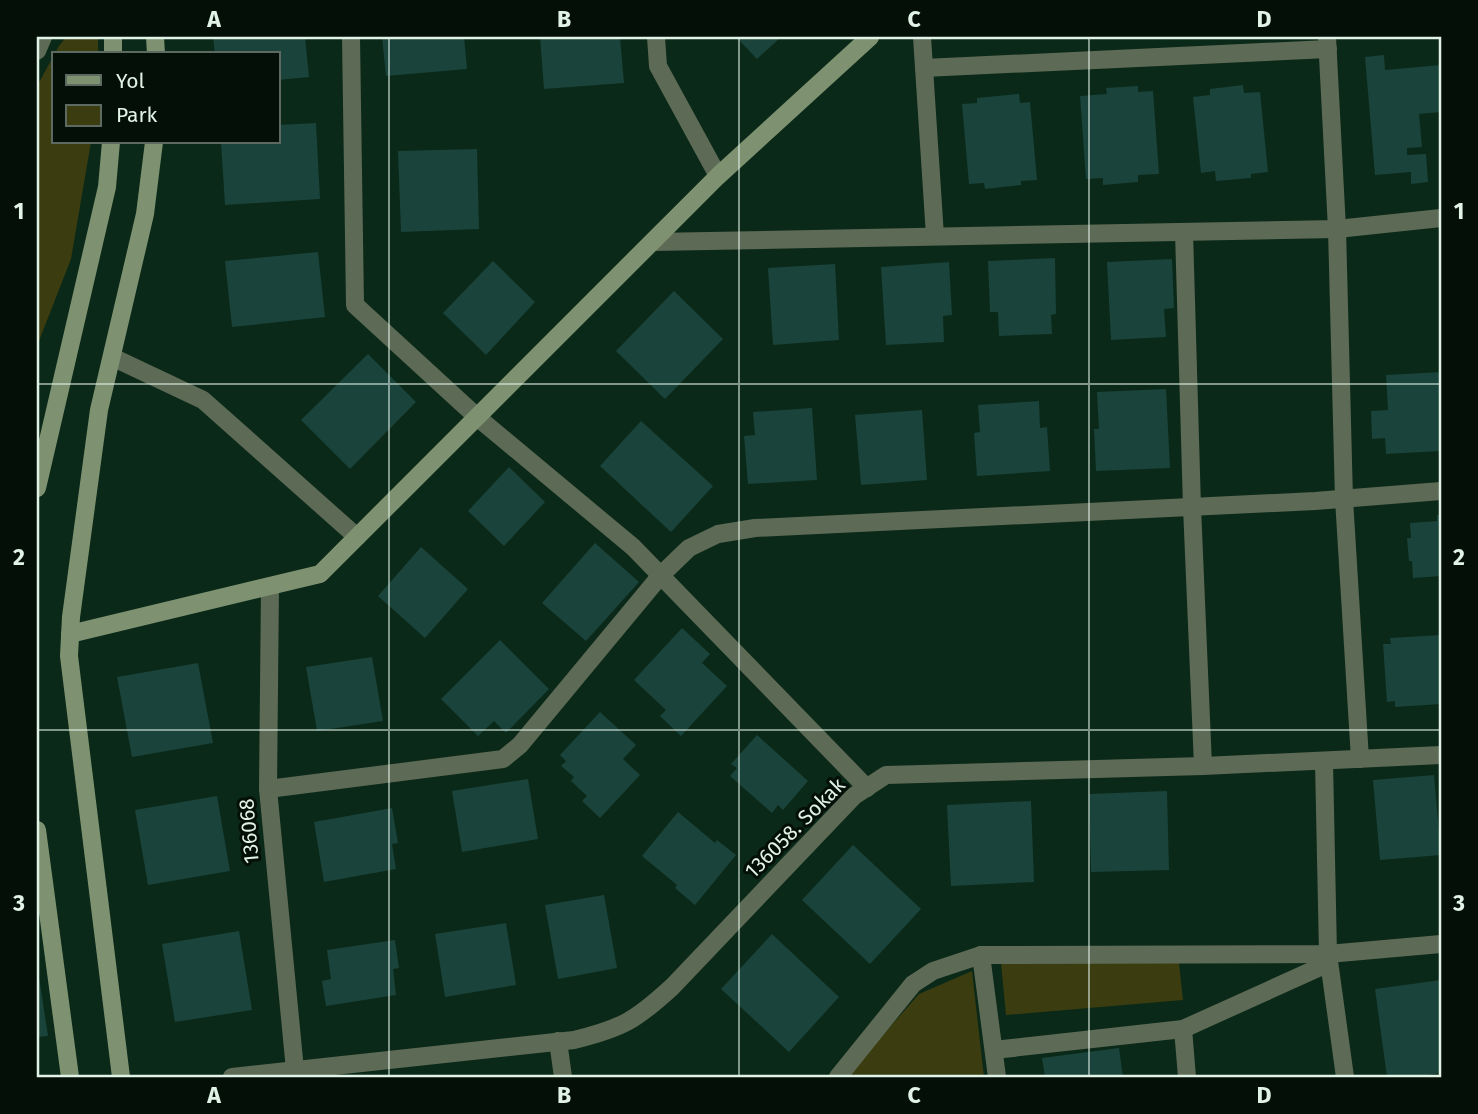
<svg xmlns="http://www.w3.org/2000/svg" width="1478" height="1114" font-family="'Fira Sans',sans-serif">
	<rect width="100%" height="100%" fill="#0b2918"/>
	<g fill="#3b3c10">
		<polygon points="66,37 98,37 98,54 54,54 54,142 91,142 71,259 37,346 37,86 59,46"/>
		<polygon points="1178,954 1183,1000 1006,1015 1001,963"/>
		<polygon points="972,971 984,1077 846,1077 919,994"/>
	</g>
	<g fill="#1a433b">
		<polygon points="213,37 305,37 309,77 278,80 278,54 215,54"/>
		<polygon points="382,37 464,37 467,69 386,76"/>
		<polygon points="540,37 620,37 624,83 544,89"/>
		<polygon points="736,37 781,37 757,59"/>
		<polygon points="1384,55 1385,70 1441,65 1441,112 1419,114 1422,147 1407,148 1407,155 1426,154 1428,182 1411,184 1411,172 1375,175 1365,57"/>
		<polygon points="1243,85 1244,93 1260,92 1268,172 1251,174 1251,178 1216,181 1215,171 1201,173 1193,97 1210,95 1210,89"/>
		<polygon points="1138,86 1138,92 1153,91 1159,174 1138,175 1138,182 1103,185 1103,178 1086,179 1080,96 1107,94 1106,88"/>
		<polygon points="1019,94 1020,103 1030,102 1037,180 1021,181 1021,185 985,189 984,183 969,184 962,104 977,103 977,98"/>
		<polygon points="316,123 320,199 225,205 221,142 278,142 278,125"/>
		<polygon points="477,149 479,229 401,232 398,151"/>
		<polygon points="318,252 325,317 232,327 225,261"/>
		<polygon points="1055,258 1056,314 1051,315 1052,334 999,336 998,312 990,312 988,261"/>
		<polygon points="1172,259 1174,308 1164,309 1166,337 1111,340 1107,262"/>
		<polygon points="493,261 535,302 486,355 443,313"/>
		<polygon points="949,262 952,315 943,316 944,342 886,345 881,267"/>
		<polygon points="835,264 839,340 773,345 768,268"/>
		<polygon points="674,291 723,339 665,399 616,351"/>
		<polygon points="368,354 416,402 350,469 301,420"/>
		<polygon points="1441,372 1441,451 1386,454 1385,438 1372,439 1371,411 1388,410 1386,375"/>
		<polygon points="1166,389 1170,468 1096,471 1094,429 1099,429 1097,392"/>
		<polygon points="1039,401 1040,428 1047,427 1050,471 977,476 974,433 980,432 978,405"/>
		<polygon points="812,408 817,480 748,484 744,436 755,435 753,412"/>
		<polygon points="922,410 927,480 861,485 855,415"/>
		<polygon points="641,421 713,486 671,532 600,466"/>
		<polygon points="509,467 545,502 504,546 468,511"/>
		<polygon points="1437,515 1441,515 1441,576 1413,578 1412,561 1409,561 1407,538 1411,538 1410,523 1437,521"/>
		<polygon points="595,543 639,582 586,641 542,603"/>
		<polygon points="421,547 468,589 425,638 378,596"/>
		<polygon points="682,628 710,654 702,663 727,686 681,736 660,716 666,710 634,680"/>
		<polygon points="1441,635 1441,704 1395,707 1395,701 1387,702 1383,644 1391,644 1390,638"/>
		<polygon points="500,640 549,689 506,733 494,721 478,736 441,699"/>
		<polygon points="372,657 383,721 317,731 306,667"/>
		<polygon points="198,663 213,743 132,757 117,677"/>
		<polygon points="600,712 636,745 623,759 640,775 600,818 582,801 587,796 571,781 574,777 561,766 566,761 560,755"/>
		<polygon points="757,735 808,781 783,810 778,805 772,813 730,776 737,768 731,764"/>
		<polygon points="1434,775 1441,855 1380,860 1373,780"/>
		<polygon points="528,779 538,839 462,852 452,791"/>
		<polygon points="1167,791 1169,870 1091,872 1089,794"/>
		<polygon points="217,796 230,871 148,885 135,810"/>
		<polygon points="1031,801 1034,882 951,886 947,805"/>
		<polygon points="392,808 398,843 392,844 396,869 324,882 314,822"/>
		<polygon points="678,812 715,843 717,840 736,855 695,905 675,888 677,885 642,856"/>
		<polygon points="853,845 921,909 870,964 802,900"/>
		<polygon points="604,895 617,968 558,979 545,905"/>
		<polygon points="506,923 516,985 445,997 435,934"/>
		<polygon points="239,931 252,1010 175,1022 162,944"/>
		<polygon points="772,934 839,997 789,1052 721,989"/>
		<polygon points="395,940 399,968 393,969 396,995 326,1006 322,981 331,979 327,950"/>
		<polygon points="37,964 48,1036 37,1037"/>
		<polygon points="1441,980 1441,1073 1414,1077 1387,1077 1375,989"/>
		<polygon points="1119,1048 1123,1077 1045,1077 1042,1058"/>
	</g>
	<g fill="none" stroke-linecap="round" stroke-linejoin="round">
		<g stroke="#5d6a55" stroke-width="18">
			<polyline points="351,37 355,305 477,417 633,547 867,788"/>
			<polyline points="656,37 658,66 718,176"/>
			<polyline points="922,37 935,236"/>
			<polyline points="1327,37 1337,229 1344,499 1360,759"/>
			<polyline points="37,51 43,37"/>
			<polyline points="924,68 1328,49"/>
			<polyline points="1184,232 1192,507 1203,766"/>
			<polyline points="653,242 1337,229 1441,218"/>
			<polyline points="112,357 203,400 357,537"/>
			<polyline points="270,586 268,789 295,1070"/>
			<polyline points="1324,761 1328,954 1345,1077"/>
			<polyline points="268,789 503,759 520,745 661,575 689,548 718,534 755,528 1315,501 1441,491"/>
			<polyline points="981,955 997,1077"/>
			<polyline points="1183,1029 1187,1077"/>
			<polyline points="558,1041 563,1077"/>
			<polyline points="994,1050 1183,1029 1329,963"/>
			<path d="M232 1077 574 1040C623 1028 636 1020 672 987L854 796 886 775 1203 766 1441 755"/>
			<polyline points="838,1077 913,984 933,971 981,955 1328,954 1441,944"/>
		</g>
		<g stroke="#7e9271" stroke-width="18">
			<polyline points="113,37 113,54"/>
			<polyline points="155,37 156,54"/>
			<polyline points="37,488 107,187 111,142"/>
			<polyline points="70,634 320,574 718,176 870,37"/>
			<polyline points="37,830 70,1077"/>
			<polyline points="121,1077 69,656 71,617 99,410 145,214 154,142"/>
		</g>
	</g>
	<path fill="none" stroke="#e1f2e7" stroke-width="2" stroke-opacity="0.55" d="M389 37V1077M739 37V1077M1089 37V1077M37 384H1441M37 730H1441"/>
	<g text-anchor="middle" dominant-baseline="central" stroke-width="6" stroke-linejoin="round" paint-order="stroke">
		<g font-size="21" fill="#e1f2e7" stroke="#040f08">
			<text transform="translate(795 828) rotate(-45)">136058. Sokak</text>
			<text transform="translate(249 831) rotate(-95)">136068</text>
		</g>
	</g>
	<rect width="1478" height="1114" fill="none" stroke="#040f08" stroke-width="77"/>
	<rect x="52" y="52" width="228" height="91" fill="#040f08" stroke="#5c6a61" stroke-width="2"/>
	<rect x="66" y="75" width="35" height="10" fill="#7e9271" stroke="#5c6a61" stroke-width="2"/>
	<text x="116" y="88" font-size="21" fill="#e1f2e7">Yol</text>
	<rect x="66" y="105" width="35" height="21" fill="#3b3c10" stroke="#5c6a61" stroke-width="2"/>
	<text x="116" y="122" font-size="21" fill="#e1f2e7">Park</text>
	<rect x="38" y="38" width="1402" height="1038" fill="none" stroke="#e1f2e7" stroke-width="2.5"/>
	<g font-size="23" text-anchor="middle" font-weight="bold" fill="#e1f2e7">
		<text x="214" y="27">A</text>
		<text x="564" y="27">B</text>
		<text x="914" y="27">C</text>
		<text x="1264" y="27">D</text>
		<text x="19" y="219">1</text>
		<text x="1459" y="219">1</text>
		<text x="19" y="565">2</text>
		<text x="1459" y="565">2</text>
		<text x="19" y="911">3</text>
		<text x="1459" y="911">3</text>
		<text x="214" y="1103">A</text>
		<text x="564" y="1103">B</text>
		<text x="914" y="1103">C</text>
		<text x="1264" y="1103">D</text>
	</g>
</svg>
